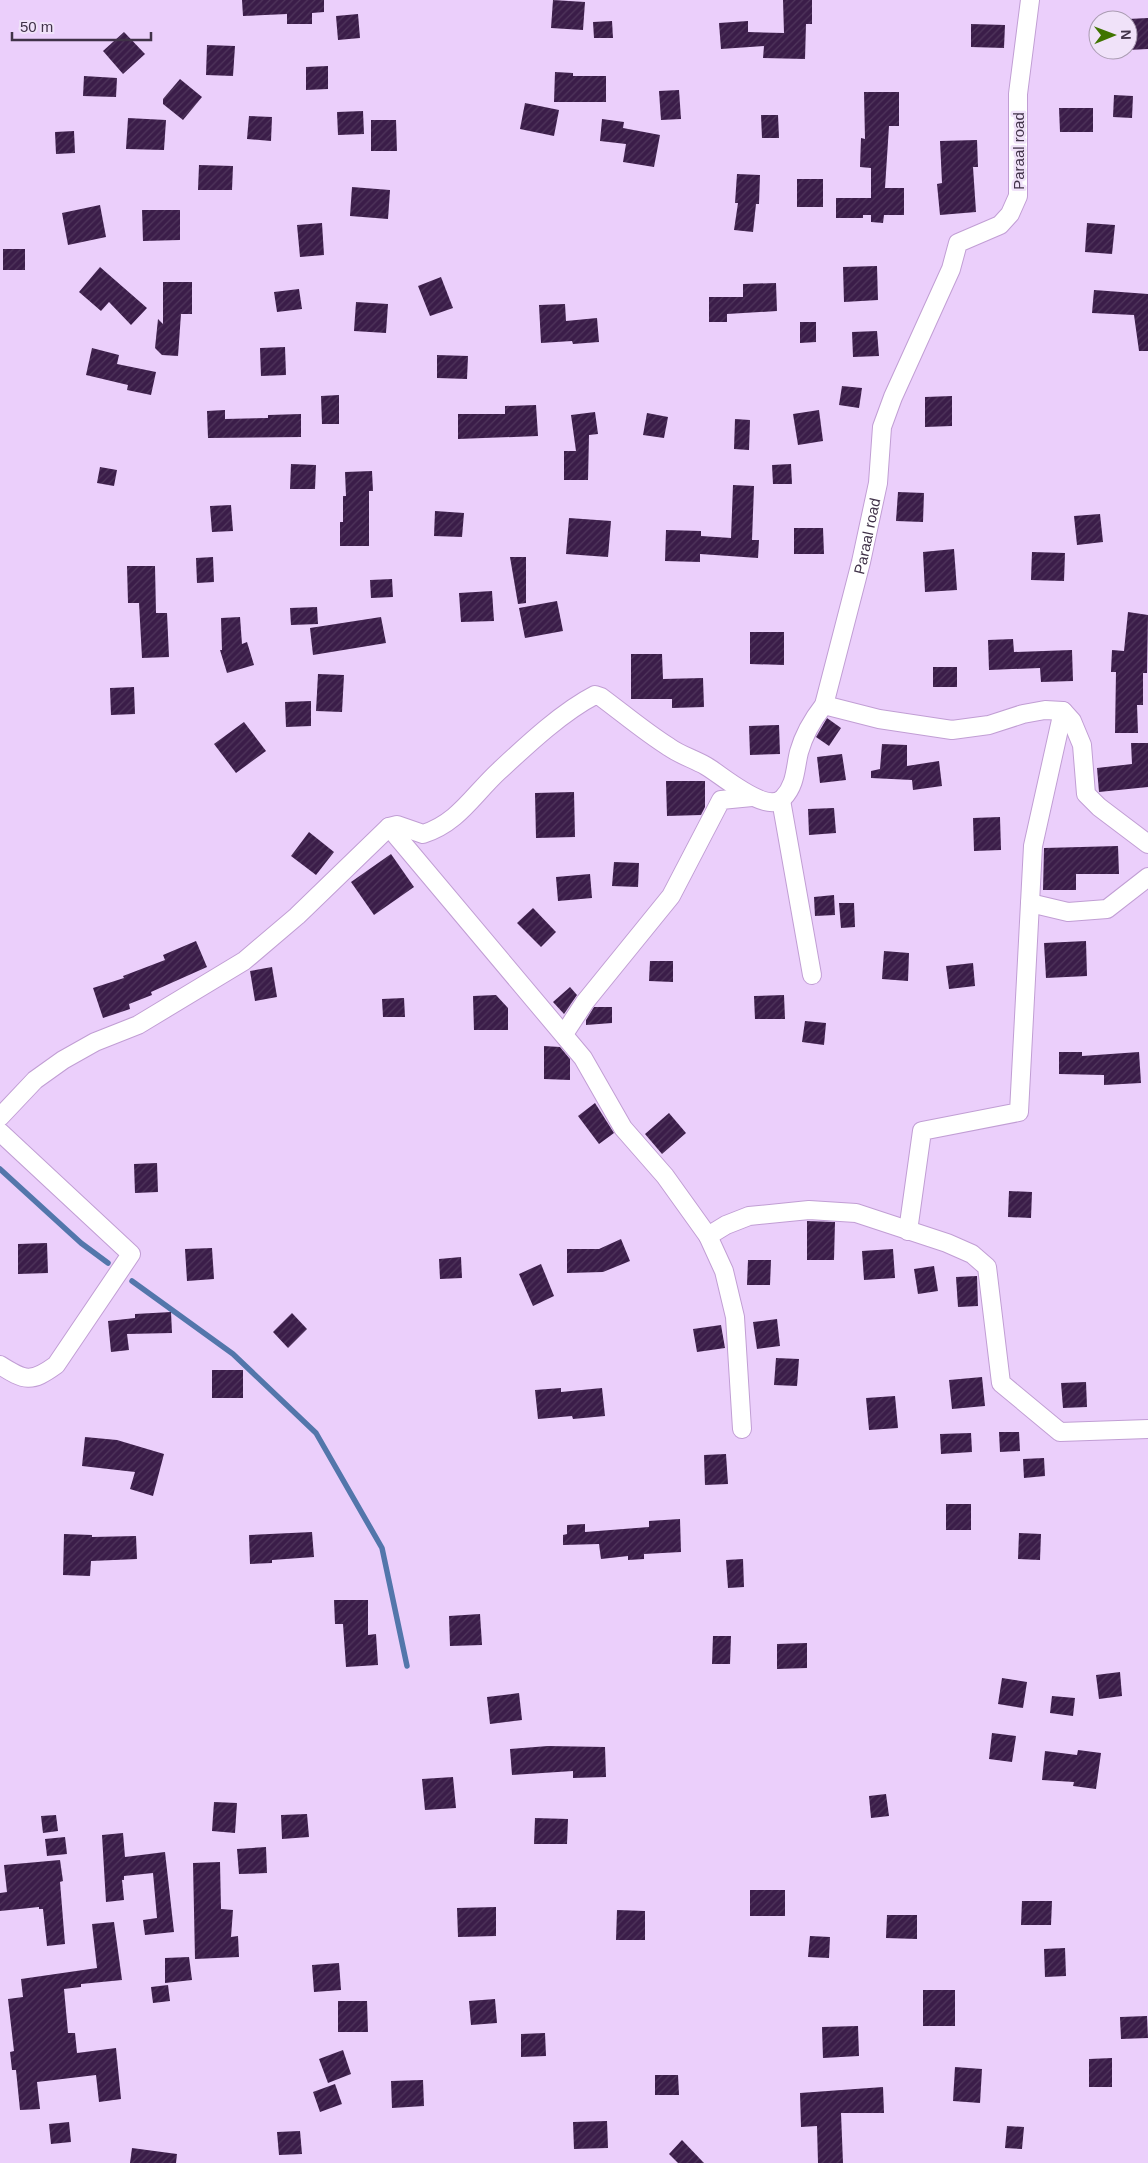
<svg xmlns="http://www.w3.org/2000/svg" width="1148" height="2163" font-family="Helvetica,sans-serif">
	<defs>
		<pattern id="building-hatch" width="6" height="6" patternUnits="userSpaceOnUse" patternTransform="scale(1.25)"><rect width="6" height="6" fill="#3b1d49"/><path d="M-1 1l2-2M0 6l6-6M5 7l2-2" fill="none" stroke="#50365c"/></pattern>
	</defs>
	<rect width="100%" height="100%" fill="#ebcffb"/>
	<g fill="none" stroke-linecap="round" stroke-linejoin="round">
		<g stroke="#5376ab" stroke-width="5.5">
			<polyline points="0,1169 81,1243 108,1263"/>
			<polyline points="132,1281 233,1354 316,1433 382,1548 407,1666"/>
		</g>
	</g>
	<g fill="url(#building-hatch)">
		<polygon points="242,0 324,0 324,12 312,13 312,24 287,24 287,14 243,16"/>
		<polygon points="553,0 585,2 583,30 551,28"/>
		<polygon points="783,0 812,0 812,24 806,24 805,59 763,58 764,46 721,49 719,23 748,21 748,32 784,33"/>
		<polygon points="358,14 360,38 338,40 336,16"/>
		<polygon points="1148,18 1148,49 1128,50 1128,19"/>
		<polygon points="612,21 613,38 594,38 593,22"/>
		<polygon points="971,24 1005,25 1004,48 971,47"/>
		<polygon points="124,32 145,54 123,74 103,51"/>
		<polygon points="207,45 235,46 233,76 206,75"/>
		<polygon points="328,66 328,89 306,90 306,67"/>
		<polygon points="555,72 573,73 573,76 606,76 606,102 554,102"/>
		<polygon points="84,76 117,78 116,97 83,96"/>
		<polygon points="180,79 202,97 183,120 163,104 163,99"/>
		<polygon points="679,90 681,119 661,120 659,91"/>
		<polygon points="864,92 899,92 899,126 889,126 885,188 904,188 904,215 884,215 883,223 871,222 871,215 863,215 863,218 836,218 836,198 871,198 871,168 860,167 861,138 865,139"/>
		<polygon points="1114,95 1133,96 1132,118 1113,117"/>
		<polygon points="525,103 559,110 554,136 520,129"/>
		<polygon points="1059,108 1093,108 1093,132 1060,132"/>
		<polygon points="363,111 364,134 338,135 337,112"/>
		<polygon points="761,115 778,115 779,138 762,138"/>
		<polygon points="249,116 272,117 271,141 247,139"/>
		<polygon points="128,118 166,120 164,150 126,149"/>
		<polygon points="602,119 624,122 623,128 660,135 654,167 623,162 626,144 600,141"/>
		<polygon points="371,120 396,120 397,151 371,151"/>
		<polygon points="74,131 75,153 56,154 55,132"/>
		<polygon points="977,140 978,167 973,167 976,212 940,215 937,184 942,183 940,141"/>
		<polygon points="199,165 233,166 232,190 198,190"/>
		<polygon points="737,174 760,175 759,204 756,204 753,232 734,230 738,203 735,203"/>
		<rect x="797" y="179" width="26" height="28"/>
		<polygon points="352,187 390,190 388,219 350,216"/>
		<polygon points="100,205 106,237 68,245 62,213"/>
		<polygon points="142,210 180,210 180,240 143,241"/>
		<polygon points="322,223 324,255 300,257 297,225"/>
		<polygon points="1087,223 1115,225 1112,254 1085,252"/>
		<rect x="3" y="249" width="22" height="21"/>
		<polygon points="877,266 878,300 844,302 843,267"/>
		<polygon points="100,267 147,308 131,325 109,302 101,311 79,292"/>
		<polygon points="441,277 453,308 430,316 418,286"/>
		<polygon points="163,282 192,282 192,314 181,314 178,356 162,355 155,348 158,319 163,324"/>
		<polygon points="776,283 777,311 727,314 727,322 709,322 709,297 743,297 743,284"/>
		<polygon points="299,289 302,309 277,312 274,292"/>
		<polygon points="1094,290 1148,294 1148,351 1139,351 1134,315 1092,313"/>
		<polygon points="356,302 388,304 386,333 354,331"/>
		<polygon points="565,304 566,321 597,318 599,342 573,344 572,341 541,343 539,305"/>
		<polygon points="800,322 816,322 816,342 800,343"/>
		<polygon points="877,331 879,356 853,357 852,332"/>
		<polygon points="285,347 286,375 261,376 260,348"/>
		<polygon points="92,348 119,355 117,364 156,372 151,395 127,390 128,385 86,375"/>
		<polygon points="437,355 468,356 467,379 437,378"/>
		<polygon points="842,386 862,388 859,408 839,405"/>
		<polygon points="339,395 339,424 322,424 321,396"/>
		<polygon points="952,396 952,426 925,427 925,397"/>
		<polygon points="536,405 538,436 458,439 458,414 505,414 505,406"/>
		<polygon points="225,410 225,419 268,418 268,415 301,414 301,437 208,438 207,411"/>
		<polygon points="819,410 823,441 798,445 793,414"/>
		<polygon points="595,412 598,434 589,435 588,480 564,480 564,451 576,451 571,415"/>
		<polygon points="647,413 668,417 664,438 643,435"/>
		<polygon points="735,419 750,420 749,450 734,449"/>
		<polygon points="291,464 316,465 315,489 290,489"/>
		<polygon points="791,464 792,484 773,484 772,465"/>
		<polygon points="100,467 117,470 114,486 97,483"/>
		<polygon points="372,471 373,491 369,491 369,546 340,546 340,522 343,522 343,496 346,496 345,472"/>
		<polygon points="733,485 754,486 752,540 759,540 758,558 700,554 700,562 665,561 666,530 701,531 701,536 731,538"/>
		<polygon points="898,492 924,493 923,522 896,521"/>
		<polygon points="231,505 233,531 212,532 210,506"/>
		<polygon points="435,511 464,513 462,537 434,536"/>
		<polygon points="1100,514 1103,542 1077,545 1074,516"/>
		<polygon points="569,518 611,521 608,557 566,554"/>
		<polygon points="794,528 823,528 824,554 794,554"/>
		<polygon points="954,549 957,590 925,592 923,552"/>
		<polygon points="1032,552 1065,553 1064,581 1031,580"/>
		<polygon points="213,557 214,582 197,583 196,558"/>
		<polygon points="510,557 526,557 526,603 518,604"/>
		<polygon points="127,566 155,566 156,613 167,613 169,657 142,658 139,603 128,603"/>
		<polygon points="392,579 393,597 371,598 370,580"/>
		<polygon points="492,591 494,621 461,622 459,593"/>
		<polygon points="557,601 563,631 525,638 519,608"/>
		<polygon points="317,607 318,624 291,625 290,608"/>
		<polygon points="1128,612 1148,615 1147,673 1143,673 1143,705 1137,705 1138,733 1115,733 1116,672 1111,672 1112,650 1124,651"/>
		<polygon points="240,617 242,644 247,642 254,665 227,673 220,650 222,650 221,618"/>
		<polygon points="381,617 386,643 313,655 310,628"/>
		<polygon points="750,632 784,632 784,665 750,664"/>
		<polygon points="1013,639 1014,652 1072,650 1073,681 1041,682 1040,668 989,670 988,640"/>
		<polygon points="631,654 662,654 663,679 703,678 704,707 672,708 672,699 631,699"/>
		<rect x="933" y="667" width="24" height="20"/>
		<polygon points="318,674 344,675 342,712 316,711"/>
		<polygon points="134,687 135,714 111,715 110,688"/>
		<polygon points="311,701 311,726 286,727 285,702"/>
		<polygon points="827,718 841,728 829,746 816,737"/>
		<polygon points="244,722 266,751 236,773 214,744"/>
		<polygon points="779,725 780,754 750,755 749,726"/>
		<polygon points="1131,743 1148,743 1148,787 1099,792 1097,768 1132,764"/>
		<polygon points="882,744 907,745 907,766 939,761 942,786 913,790 912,780 871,778 871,771 880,769"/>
		<polygon points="842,754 846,780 820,783 817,757"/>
		<polygon points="666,781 705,781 705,807 701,815 667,816"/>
		<polygon points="574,792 575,837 536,838 535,793"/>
		<polygon points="834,808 836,833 809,835 808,809"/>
		<polygon points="1000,817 1001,850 974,851 973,818"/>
		<polygon points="309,832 334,852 316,875 291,856"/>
		<polygon points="1118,846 1119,874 1076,874 1076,890 1043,890 1044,848"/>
		<polygon points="391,854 414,887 374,915 351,882"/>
		<polygon points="614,862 639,863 638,887 612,886"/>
		<polygon points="590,874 592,898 558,901 556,877"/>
		<polygon points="834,895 835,915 815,916 814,897"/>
		<polygon points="839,903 854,903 855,927 841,928"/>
		<polygon points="533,908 556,932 541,947 517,923"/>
		<polygon points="196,941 207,967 151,992 152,995 129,1004 130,1009 103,1018 93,988 124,978 123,976 165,960 163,955"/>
		<polygon points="1086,941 1087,976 1046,978 1044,943"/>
		<polygon points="884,951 909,953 908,981 882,979"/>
		<polygon points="650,961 673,961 673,982 649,981"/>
		<polygon points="973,963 975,986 949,989 946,966"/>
		<polygon points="272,967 277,997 255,1001 250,971"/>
		<polygon points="570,987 577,995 564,1014 553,1002"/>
		<polygon points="496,995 508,1008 508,1030 474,1030 473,996"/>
		<polygon points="784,995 785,1019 755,1019 754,996"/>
		<polygon points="404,998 405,1017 383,1017 382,999"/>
		<polygon points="594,1007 612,1007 612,1023 586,1025 586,1020"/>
		<polygon points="805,1021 826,1023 824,1045 802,1042"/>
		<polygon points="544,1046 560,1047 570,1059 570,1080 544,1079"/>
		<polygon points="1059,1052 1082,1052 1082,1056 1139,1052 1141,1083 1104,1085 1104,1075 1059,1074"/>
		<polygon points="595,1103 614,1133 599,1144 578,1116"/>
		<polygon points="669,1113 686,1133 662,1154 645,1134"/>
		<polygon points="157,1163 158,1192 135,1193 134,1164"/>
		<polygon points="1009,1191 1032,1192 1031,1218 1008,1217"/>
		<polygon points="807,1221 835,1222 834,1260 807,1260"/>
		<polygon points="621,1239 630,1261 603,1272 567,1273 567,1249 599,1249"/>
		<polygon points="47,1243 48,1273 18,1274 18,1244"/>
		<polygon points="212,1248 214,1279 187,1281 185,1249"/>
		<polygon points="893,1249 895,1278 864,1280 862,1251"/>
		<polygon points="461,1257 462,1278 440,1279 439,1259"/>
		<polygon points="748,1260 771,1260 770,1285 747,1285"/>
		<polygon points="541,1264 554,1296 533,1306 519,1274"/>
		<polygon points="934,1266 938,1291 918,1294 914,1269"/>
		<polygon points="977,1276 978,1306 958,1307 956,1277"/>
		<polygon points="171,1312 172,1333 127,1334 129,1350 111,1352 108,1321 135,1318 135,1314"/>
		<polygon points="292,1313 307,1329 288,1348 273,1332"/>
		<polygon points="777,1319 780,1346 757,1349 753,1322"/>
		<polygon points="721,1325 725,1348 697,1352 693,1329"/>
		<polygon points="776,1358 799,1359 797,1386 774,1385"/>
		<rect x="212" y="1370" width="31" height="28"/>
		<polygon points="982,1377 985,1406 952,1409 949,1380"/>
		<polygon points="1086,1382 1087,1407 1063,1408 1061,1383"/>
		<polygon points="561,1388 561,1392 602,1388 605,1416 573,1419 572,1416 538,1419 535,1390"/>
		<polygon points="895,1396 898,1428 869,1430 866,1398"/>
		<polygon points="999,1432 1019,1432 1020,1451 1000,1452"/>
		<polygon points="971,1433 972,1452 941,1454 940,1434"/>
		<polygon points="85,1437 117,1440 164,1454 153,1496 130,1489 135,1472 82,1466"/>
		<polygon points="726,1454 728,1484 705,1485 704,1455"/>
		<polygon points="1044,1458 1045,1476 1024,1478 1023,1459"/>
		<rect x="946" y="1504" width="25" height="26"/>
		<polygon points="680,1519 681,1552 644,1554 644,1559 628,1560 628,1556 601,1559 599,1544 563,1545 563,1535 567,1534 567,1525 585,1524 585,1532 649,1527 649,1521"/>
		<polygon points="312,1532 314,1557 272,1560 272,1563 250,1564 249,1535"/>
		<polygon points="1019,1533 1041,1534 1040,1560 1018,1559"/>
		<polygon points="64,1534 92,1535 92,1537 136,1536 137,1559 91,1561 90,1576 63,1575"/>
		<polygon points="743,1559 744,1587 728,1588 726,1560"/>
		<polygon points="334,1600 368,1600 368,1635 376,1634 378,1665 346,1667 343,1624 335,1624"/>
		<polygon points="480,1614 482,1645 450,1646 449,1616"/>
		<polygon points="713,1636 731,1636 730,1664 712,1664"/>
		<polygon points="807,1643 807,1668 777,1669 777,1644"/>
		<polygon points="1120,1672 1122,1696 1099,1699 1096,1675"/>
		<polygon points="1002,1678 1027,1682 1023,1708 998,1704"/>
		<polygon points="519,1693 522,1720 490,1724 487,1697"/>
		<polygon points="1052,1696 1075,1698 1073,1716 1050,1713"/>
		<polygon points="992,1733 1016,1736 1012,1762 989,1759"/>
		<polygon points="548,1746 605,1747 606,1777 573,1778 573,1771 512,1775 510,1749"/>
		<polygon points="1078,1750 1101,1753 1096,1789 1073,1786 1074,1782 1042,1780 1045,1751 1077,1755"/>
		<polygon points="453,1777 456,1808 425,1810 422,1779"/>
		<polygon points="886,1794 889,1816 871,1818 869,1796"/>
		<polygon points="214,1802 237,1803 235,1833 212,1831"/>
		<polygon points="307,1814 309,1837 282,1839 281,1815"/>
		<polygon points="56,1815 58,1831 43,1833 41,1816"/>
		<polygon points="535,1818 568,1819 567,1844 534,1844"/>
		<polygon points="123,1833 125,1857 165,1852 174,1932 145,1935 143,1920 157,1918 153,1873 124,1876 124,1880 122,1880 124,1900 106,1902 102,1835"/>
		<polygon points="65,1837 67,1854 47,1856 45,1839"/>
		<polygon points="266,1847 267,1873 239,1874 237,1849"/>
		<polygon points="60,1860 63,1881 60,1882 65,1944 47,1946 43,1909 39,1909 39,1907 0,1911 0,1893 7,1892 4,1865"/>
		<polygon points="220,1862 221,1909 233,1910 231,1937 238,1936 239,1957 195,1959 193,1863"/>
		<rect x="750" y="1890" width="35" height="26"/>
		<polygon points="1022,1901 1052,1901 1051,1925 1021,1925"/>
		<polygon points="496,1907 496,1936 458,1937 457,1908"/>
		<polygon points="617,1910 645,1911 645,1940 616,1940"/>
		<polygon points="887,1915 917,1915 917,1939 886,1938"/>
		<polygon points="114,1922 122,1980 81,1984 81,1987 64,1989 68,2033 75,2033 77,2053 116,2048 121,2099 99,2102 96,2075 37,2082 40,2109 20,2110 16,2070 12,2070 10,2052 14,2051 8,1999 23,1997 21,1979 97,1968 92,1924"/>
		<polygon points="810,1936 830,1937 829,1958 808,1957"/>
		<polygon points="1065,1948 1066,1976 1045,1977 1044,1949"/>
		<polygon points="189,1957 192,1980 165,1983 165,1958"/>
		<polygon points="339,1963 341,1990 314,1992 312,1965"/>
		<polygon points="168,1985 170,2001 153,2003 151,1987"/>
		<rect x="923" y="1990" width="32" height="36"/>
		<polygon points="495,1999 497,2023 471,2025 469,2001"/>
		<polygon points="338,2001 367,2001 368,2032 338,2032"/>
		<polygon points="1147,2016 1148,2038 1121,2039 1120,2017"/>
		<polygon points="858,2026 859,2056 823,2058 822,2027"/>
		<polygon points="545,2033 546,2056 521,2057 521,2034"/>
		<polygon points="343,2050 351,2074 328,2083 319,2059"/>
		<polygon points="1112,2058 1112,2087 1089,2087 1089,2059"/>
		<polygon points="955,2067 982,2069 980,2103 953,2101"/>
		<polygon points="655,2075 678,2075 679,2095 655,2095"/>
		<polygon points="423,2080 424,2106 392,2108 391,2081"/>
		<polygon points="335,2084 342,2104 320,2112 313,2092"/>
		<polygon points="883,2087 884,2113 841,2113 843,2163 818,2163 817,2126 801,2127 800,2093"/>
		<polygon points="607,2121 608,2148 574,2149 573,2122"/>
		<polygon points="69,2122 71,2142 51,2144 49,2124"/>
		<polygon points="1007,2126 1024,2127 1022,2149 1005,2148"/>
		<polygon points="300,2131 302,2154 279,2155 277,2132"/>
		<polygon points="682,2140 704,2163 678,2163 669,2154"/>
		<polygon points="132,2148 177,2154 176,2163 130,2163"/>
	</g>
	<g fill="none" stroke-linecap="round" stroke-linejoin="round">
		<g stroke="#c19ed4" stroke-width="20">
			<g id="street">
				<polyline points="824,705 879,719 952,730 989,725 1023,714 1045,710 1063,711 1072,721 1082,745 1086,794 1099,807 1148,844"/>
				<polyline points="781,800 812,975"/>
				<polyline points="389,827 583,1058 623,1128 665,1176 708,1236 724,1271 735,1317 742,1429"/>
				<polyline points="1030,903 1068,912 1107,909 1148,877"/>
				<polyline points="564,1034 585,1002 671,896 721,800 752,797"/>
				<path id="s1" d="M0 1117 35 1080 63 1060 95 1042 138 1025 244 961 297 916 389 827 397 825 423 834C458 823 473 795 499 771 527 745 562 712 595 695L601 697C624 714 645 732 669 747 680 755 694 759 706 766 722 775 766 815 783 798 796 785 795 768 799 752 804 734 813 719 824 705L861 562 878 483 882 427 893 397 951 269 958 243 1000 225 1010 214 1018 196V94L1030 0"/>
				<path d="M0 1132 131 1254 56 1365C31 1383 25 1381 0 1365"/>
				<polyline points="908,1231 922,1131 1019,1112 1033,846 1063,711"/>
				<polyline points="708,1236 726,1225 749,1216 809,1210 856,1213 947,1243 972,1254 987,1267 1001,1383 1060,1432 1148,1429"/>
			</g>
		</g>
		<use href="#street" stroke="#fff" stroke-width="18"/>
	</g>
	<g text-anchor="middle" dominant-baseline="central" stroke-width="5" stroke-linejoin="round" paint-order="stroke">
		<g font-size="15" fill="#403248" stroke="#f0e2f9">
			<text transform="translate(1018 151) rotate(-90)">Paraal road</text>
			<text stroke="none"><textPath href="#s1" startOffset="1246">Paraal road</textPath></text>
		</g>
	</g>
	<g transform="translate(1113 35) rotate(89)"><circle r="24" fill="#f0e2f9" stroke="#aa9cb2"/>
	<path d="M0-4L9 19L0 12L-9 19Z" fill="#407400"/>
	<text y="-8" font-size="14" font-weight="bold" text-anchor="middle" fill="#403248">N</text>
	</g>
	<path d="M12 32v8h139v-8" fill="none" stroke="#403248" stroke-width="2.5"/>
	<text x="20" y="32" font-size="15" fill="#403248" stroke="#f0e2f9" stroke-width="4" paint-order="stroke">50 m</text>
</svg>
